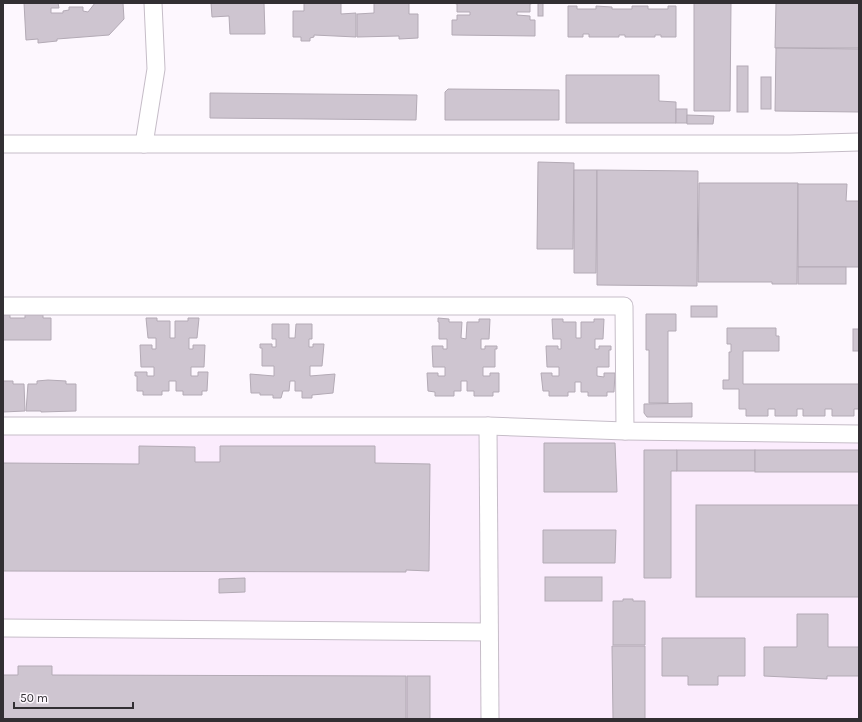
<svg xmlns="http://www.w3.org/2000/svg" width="862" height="722" font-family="Karla,sans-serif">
	<rect width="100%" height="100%" fill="#fdf7fe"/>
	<polygon fill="#fbecfd" points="302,432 859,443 859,719 3,719 3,434"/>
	<g fill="#cec5d0" stroke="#b3aab5">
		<polygon points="24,3 58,3 59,8 51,8 51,13 63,13 63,11 69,10 69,7 83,7 83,11 88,12 95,3 123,3 124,19 109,35 57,39 57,41 38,43 38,39 26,40"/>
		<polygon points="211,3 264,3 265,34 230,34 229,16 212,17"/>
		<polygon points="304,3 341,3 341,14 356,13 356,37 314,35 314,37 310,38 310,41 301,41 301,37 293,37 293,11 304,11"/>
		<polygon points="374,3 409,3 409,14 418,14 418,38 399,39 399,36 357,37 357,14 374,13"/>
		<polygon points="453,3 534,3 530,4 530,12 517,12 517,15 530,16 530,20 535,20 535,36 452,35 452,20 457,20 457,15 470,15 470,12 457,12 457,4"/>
		<rect x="538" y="3" width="5" height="13"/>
		<polygon points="694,3 731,3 730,111 694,111"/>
		<polygon points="776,3 859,3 859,48 775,48"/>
		<polygon points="568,6 577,6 577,9 596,9 596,6 612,7 612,9 632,9 632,6 648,6 648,9 668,9 668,6 676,6 676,37 661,37 661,35 655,35 655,37 625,37 625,35 619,35 619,37 589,37 589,34 583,34 583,37 568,37"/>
		<polygon points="776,48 859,49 859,112 775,111"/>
		<rect x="737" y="66" width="11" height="46"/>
		<polygon points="566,75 659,75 659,101 676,102 676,123 566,123"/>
		<rect x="761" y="77" width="10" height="32"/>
		<polygon points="448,89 559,90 559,120 445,120 445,92"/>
		<polygon points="210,93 417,95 416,120 210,118"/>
		<rect x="676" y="109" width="11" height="14"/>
		<polygon points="687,115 714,116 713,124 687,124"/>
		<polygon points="538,162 574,163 573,249 537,249"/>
		<polygon points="574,170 597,170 596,273 574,273"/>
		<polygon points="597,170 698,171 697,286 597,285"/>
		<polygon points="699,183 798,183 797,284 772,284 772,282 698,282"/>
		<polygon points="798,184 847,184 846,201 859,201 859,267 798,267"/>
		<rect x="798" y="267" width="48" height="17"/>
		<rect x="691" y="306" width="26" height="11"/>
		<polygon points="646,314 676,314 676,331 668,331 668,403 649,403 649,350 646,350"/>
		<polygon points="3,315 10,315 10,318 25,318 25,315 43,315 43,318 51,318 51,340 3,340"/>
		<polygon points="146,318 157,318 157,321 170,321 170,338 175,338 175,321 188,321 188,318 199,318 197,338 189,338 189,349 193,349 193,345 205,345 204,367 191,367 191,376 198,376 198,372 208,372 207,391 202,391 202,395 183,395 183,391 176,391 176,381 169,381 169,391 162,391 162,395 143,395 143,391 137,391 137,376 135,376 135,372 147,372 147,376 154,376 154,367 141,367 140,345 152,345 152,349 156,349 156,338 148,338"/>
		<polygon points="438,318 449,319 449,322 462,322 461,338 466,339 467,322 479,322 479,319 490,319 489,339 481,339 481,349 485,349 485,346 497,346 497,349 495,349 495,367 483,367 483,376 490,376 490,373 499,373 499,392 493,392 493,396 474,396 474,391 467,391 467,381 461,381 461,391 454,391 454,396 435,396 435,392 428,391 427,373 438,373 438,376 445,376 445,367 433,367 432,346 443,346 443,349 447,349 447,339 439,339 439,322 438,322"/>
		<polygon points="552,319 563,319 563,322 576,322 576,338 581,338 581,322 594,322 594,319 604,319 603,339 595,339 595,349 599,349 599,346 611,346 611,350 609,350 609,367 597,367 597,376 604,377 604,373 615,373 614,392 607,392 607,396 588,396 588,392 581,392 581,382 575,382 575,392 568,392 568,396 549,396 549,391 543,391 541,373 552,373 552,376 559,376 559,367 547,367 546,346 558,346 558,349 561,349 561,339 553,339"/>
		<polygon points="272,324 289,324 289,338 295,338 296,324 312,324 312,339 309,339 309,347 313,347 313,344 324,344 322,366 310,366 310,376 335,374 333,393 312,395 312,398 302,398 302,391 295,391 295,381 290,381 289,391 283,391 281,398 273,398 273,395 260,395 260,393 251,393 250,374 274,376 274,366 262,366 262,348 260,348 260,344 272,344 272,347 276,347 276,339 272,339"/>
		<polygon points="727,328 776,328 776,336 779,336 779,351 743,351 743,384 859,384 859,409 854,409 854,416 832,416 832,409 825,409 825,416 803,416 803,409 797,409 797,416 775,416 775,409 768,409 768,416 746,416 746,409 739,409 739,389 723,389 723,380 729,380 729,352 731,352 731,344 727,344"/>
		<rect x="853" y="329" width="6" height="22"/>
		<polygon points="48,380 66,381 66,384 76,384 76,411 41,412 41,411 26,411 28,384 37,384 37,381"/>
		<polygon points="3,381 13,381 13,384 24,384 25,411 3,412"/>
		<polygon points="692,403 692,417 647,417 644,413 644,404"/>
		<polygon points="544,443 615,443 617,492 544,492"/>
		<polygon points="139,446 195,447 195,462 220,462 220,446 375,446 375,463 430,464 429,571 406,570 406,572 3,571 3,463 139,464"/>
		<polygon points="644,450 677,450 677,471 671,471 671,578 644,578"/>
		<rect x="677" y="450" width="78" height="21"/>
		<rect x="755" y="450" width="104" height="22"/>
		<rect x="696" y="505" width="163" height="92"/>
		<polygon points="543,530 616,530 615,563 543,563"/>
		<rect x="545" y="577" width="57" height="24"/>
		<polygon points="245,578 245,592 219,593 219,579"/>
		<polygon points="623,599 633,599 633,601 645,601 645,645 613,645 613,601 623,601"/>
		<polygon points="797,614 828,614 828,647 859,647 859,676 827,676 827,679 764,676 764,647 797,647"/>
		<polygon points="662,638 745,638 745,676 718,676 718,685 688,685 688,676 662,676"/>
		<polygon points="612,646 645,646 645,719 613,719"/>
		<polygon points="18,666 52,666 52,675 406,676 406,719 3,719 3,675 18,675"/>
		<rect x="407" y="676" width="23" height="43"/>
	</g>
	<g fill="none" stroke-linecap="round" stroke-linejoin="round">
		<g stroke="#c6bdc8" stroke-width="19">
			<g id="minor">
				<polyline points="3,144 790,144 859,142"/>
				<polyline points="144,144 156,69 153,3"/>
				<polyline points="3,306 624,306 625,431"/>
				<polyline points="3,426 488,426 625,431 859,434"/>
				<polyline points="488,426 490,719"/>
				<polyline points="3,628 489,632"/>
			</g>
		</g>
		<use href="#minor" stroke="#fff" stroke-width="17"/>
	</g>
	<rect width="862" height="722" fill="none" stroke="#322f33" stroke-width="8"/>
	<path d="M14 702v6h119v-6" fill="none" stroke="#322f33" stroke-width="2"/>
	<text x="20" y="702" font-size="12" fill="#322f33" stroke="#fdf7fe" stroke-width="3" paint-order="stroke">50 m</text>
</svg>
